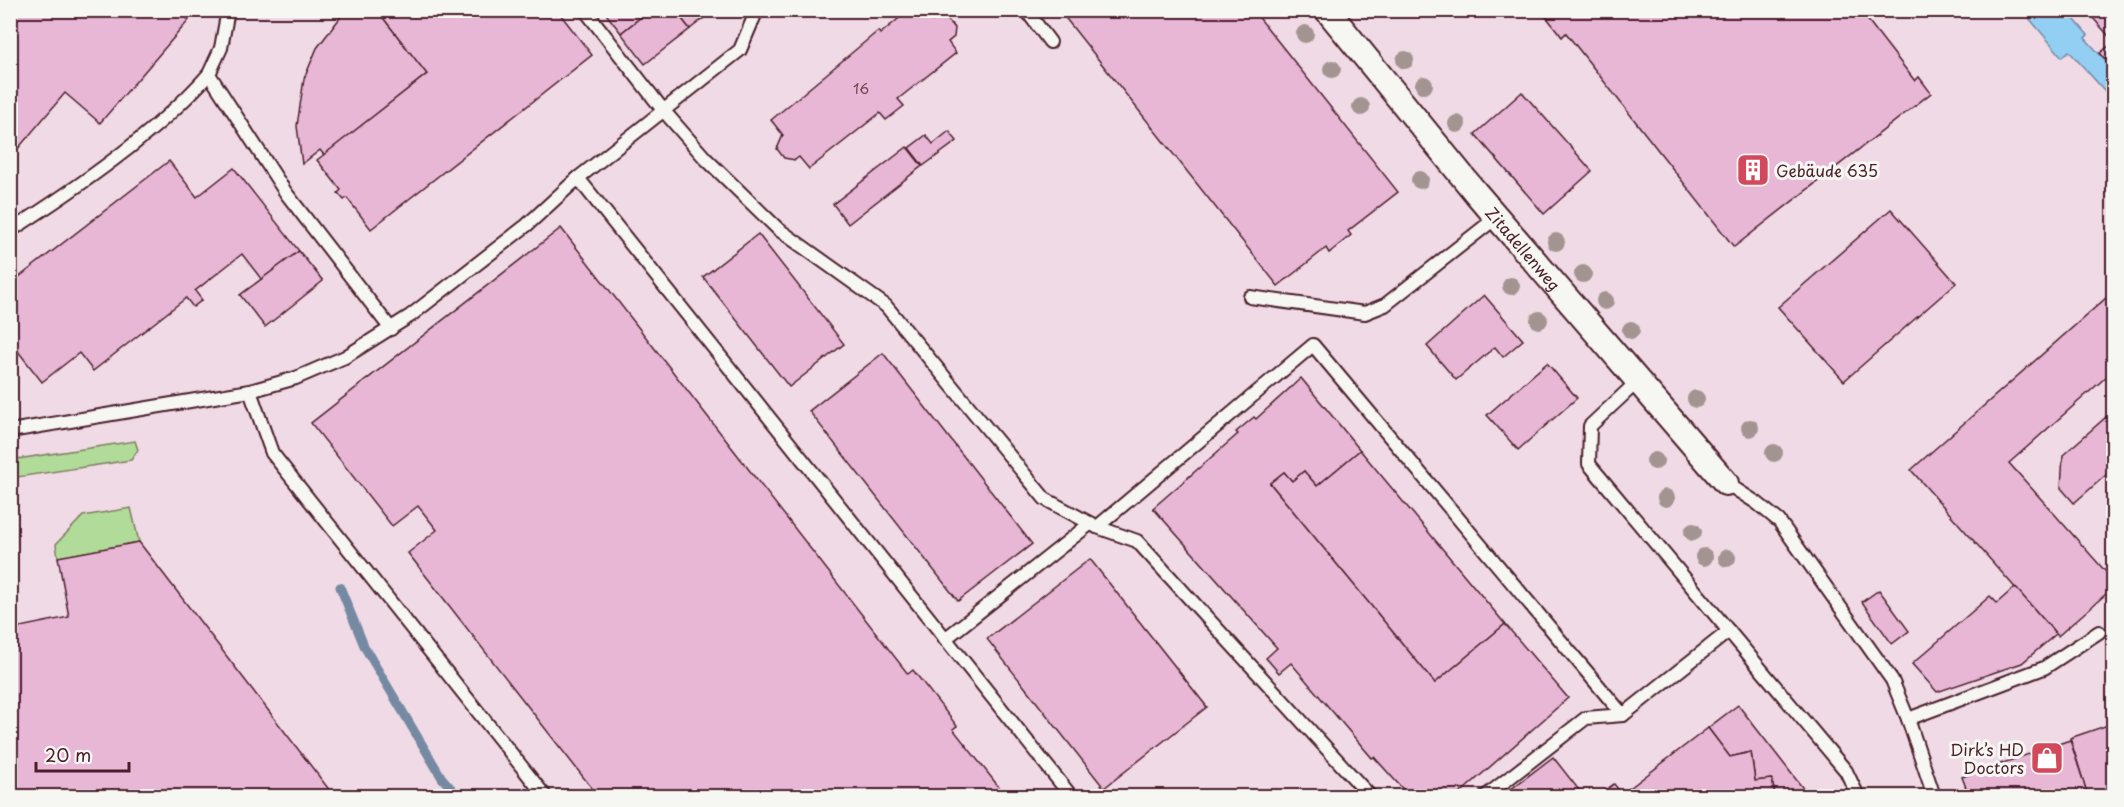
<svg xmlns="http://www.w3.org/2000/svg" width="2124" height="807" font-family="'Playpen Sans',sans-serif">
	<rect width="100%" height="100%" fill="#f3e9ec"/>
	<filter id="ink" filterUnits="userSpaceOnUse"><feTurbulence type="fractalNoise" baseFrequency=".0167" numOctaves="2"/><feDisplacementMap in="SourceGraphic" scale="12" xChannelSelector="R" yChannelSelector="G"/><feConvolveMatrix kernelMatrix="1 2 1 2 8 2 1 2 1" color-interpolation-filters="sRGB"/></filter>
	<g filter="url(#ink)">
		<polygon fill="#f0dae5" points="10,11 2113,11 2113,796 11,796"/>
		<g fill="#b1db98" stroke="#7e7d62" stroke-width="1.5">
			<polygon points="135,441 138,450 131,460 11,478 11,460"/>
			<polygon points="131,508 139,542 58,557 56,544 83,516"/>
		</g>
		<polygon fill="#93cff3" stroke="#7689a3" stroke-width="1.5" points="2023,11 2067,11 2088,35 2085,38 2113,69 2113,100 2069,51 2062,57"/>
		<g fill="none" stroke-linecap="round" stroke-linejoin="round">
			<polyline stroke="#7689a3" stroke-width="9" points="340,587 365,648 442,778 458,796"/>
		</g>
		<g fill="#e9b7d6" stroke="#4a1f2b" stroke-width="1.5">
			<polygon points="10,10 177,10 189,20 100,123 65,93 10,158"/>
			<polygon points="346,10 377,10 427,74 324,155 320,150 302,164 297,126 304,79 317,48"/>
			<polygon points="377,10 557,10 592,55 371,229 347,198 344,200 338,193 341,190 317,160 427,74"/>
			<polygon points="603,10 650,10 621,33"/>
			<polygon points="650,10 675,10 690,29 645,64 621,33"/>
			<polygon points="675,10 714,10 690,29"/>
			<polygon points="909,10 923,10 932,21 937,17 946,18 955,28 954,37 948,42 956,53 898,99 904,106 886,120 880,113 809,169 799,157 795,160 784,158 777,149 783,135 771,120 878,31 880,34"/>
			<polygon points="1059,10 1253,10 1398,192 1348,231 1351,235 1329,253 1326,248 1278,286"/>
			<polygon points="1541,10 1860,10 1915,81 1919,77 1931,93 1734,247 1566,33 1562,37"/>
			<polygon points="2086,10 2114,10 2114,42"/>
			<polygon points="2114,42 2114,68 2100,53"/>
			<polygon points="1522,92 1592,171 1544,214 1475,134"/>
			<polygon points="949,131 957,141 923,166 909,148 926,135 933,144"/>
			<polygon points="907,147 922,166 848,224 833,204"/>
			<polygon points="169,161 197,197 234,168 299,251 262,280 242,254 195,291 202,300 193,307 186,298 93,371 79,353 42,382 10,341 10,284"/>
			<polygon points="1891,209 1956,283 1844,381 1778,307"/>
			<polygon points="561,228 908,674 913,670 957,726 953,729 1006,796 598,796 408,553 437,530 418,506 392,526 311,423"/>
			<polygon points="758,234 844,344 789,387 703,277"/>
			<polygon points="299,251 323,281 265,327 240,295"/>
			<polygon points="2114,291 2114,370 2009,463 2114,581 2114,587 2058,636 1911,470"/>
			<polygon points="1484,295 1523,340 1503,357 1495,347 1456,380 1427,346"/>
			<polygon points="883,353 1032,544 958,601 809,411"/>
			<polygon points="1547,363 1577,398 1518,450 1487,415"/>
			<polygon points="1301,378 1360,450 1317,486 1304,471 1292,481 1284,472 1270,483 1435,683 1505,624 1568,698 1457,796 1409,796 1374,757 1372,758 1291,663 1279,673 1266,658 1277,648 1153,508 1238,434 1236,432 1254,417 1256,419"/>
			<polygon points="2114,410 2114,468 2074,503 2061,488 2063,455"/>
			<polygon points="1360,450 1505,624 1435,683 1270,483 1284,472 1292,481 1304,471 1317,486"/>
			<polygon points="139,542 334,796 10,796 10,629 69,617 58,557"/>
			<polygon points="1090,559 1207,707 1104,788 987,639"/>
			<polygon points="2015,587 2056,634 2022,663 1937,692 1912,664 1990,596 1997,603"/>
			<polygon points="1879,590 1909,631 1892,644 1862,602"/>
			<polygon points="1738,705 1809,796 1775,796 1772,779 1755,781 1751,752 1730,757 1708,728"/>
			<polygon points="2114,723 2114,796 2088,796 2070,738"/>
			<polygon points="1708,728 1730,757 1751,752 1755,781 1772,779 1775,796 1597,796 1614,784 1622,794"/>
			<polygon points="2070,740 2088,796 1969,796 1962,777"/>
			<polygon points="1553,757 1579,790 1571,796 1502,796"/>
		</g>
		<g fill="none" stroke-linecap="round" stroke-linejoin="round">
			<g stroke="#4a1f2b" stroke-width="16">
				<g id="lane">
					<polyline points="228,10 221,48 209,74 286,193 391,329"/>
					<polyline points="585,10 663,110 705,158 778,229 886,306 1045,499 1097,527 1137,541 1370,796"/>
					<polyline points="1026,10 1050,42"/>
					<polyline points="578,178 1071,796"/>
					<path d="M10 231C77 188 157 133 209 74"/>
					<polyline points="1250,297 1365,313 1385,305 1497,217"/>
					<polyline points="1638,381 1590,426 1589,464 1846,771 1858,796"/>
					<polyline points="250,391 272,453 545,796"/>
					<polyline points="10,431 250,391 296,378 345,357 410,316 527,225 578,178 740,50 757,10"/>
					<polyline points="1726,483 1757,503 1779,521 1892,680 1908,719 1934,796"/>
					<polyline points="1097,527 1313,345 1623,715"/>
					<polyline points="945,639 1091,523"/>
					<polyline points="1908,719 2044,668 2099,632"/>
					<polyline points="1486,796 1586,718 1623,715 1729,631"/>
				</g>
			</g>
			<g stroke="#4a1f2b" stroke-width="28">
				<g id="street">
					<path id="s1" d="M1327 10 1476 193 1726 483"/>
				</g>
			</g>
			<use href="#lane" stroke="#f6f6f2" stroke-width="12"/>
			<use href="#street" stroke="#f6f6f2" stroke-width="24"/>
		</g>
		<g fill="#a49491">
			<circle cx="1305" cy="34" r="9"/>
			<circle cx="1405" cy="60" r="9"/>
			<circle cx="1332" cy="69" r="9"/>
			<circle cx="1424" cy="85" r="9"/>
			<circle cx="1361" cy="107" r="9"/>
			<circle cx="1457" cy="124" r="9"/>
			<circle cx="1420" cy="180" r="9"/>
			<circle cx="1556" cy="242" r="9"/>
			<circle cx="1583" cy="274" r="9"/>
			<circle cx="1511" cy="286" r="9"/>
			<circle cx="1605" cy="301" r="9"/>
			<circle cx="1539" cy="320" r="9"/>
			<circle cx="1631" cy="330" r="9"/>
			<circle cx="1696" cy="399" r="9"/>
			<circle cx="1750" cy="428" r="9"/>
			<circle cx="1774" cy="453" r="9"/>
			<circle cx="1655" cy="461" r="9"/>
			<circle cx="1666" cy="498" r="9"/>
			<circle cx="1693" cy="532" r="9"/>
			<circle cx="1704" cy="557" r="9"/>
			<circle cx="1727" cy="558" r="9"/>
		</g>
	</g>
	<defs>
		<g id="building-square" transform="scale(1.725)"><rect x="-9" y="-9" width="18" height="18" rx="4" fill="#d1495b" stroke="#f6f6f2"/><path d="M-4-6H4V6H1V3H-1V6H-4ZM-2.5-4.3h1.7v1.8h-1.7ZM.8-4.3h1.7v1.8H.8ZM-2.5-1h1.7V.8h-1.7ZM.8-1h1.7V.8H.8Z" fill="#fff"/></g>
		<g id="shop-square" transform="scale(1.725)"><rect x="-9" y="-9" width="18" height="18" rx="4" fill="#d1495b" stroke="#f6f6f2"/><path d="M-5-2.5h2.3a2.7 3.5 0 0 1 5.4 0H5L5.5 6h-11ZM-1.5-2.5h3a1.5 2.3 0 0 0-3 0Z" fill="#fff"/></g>
	</defs>
	<g fill-rule="evenodd">
		<use href="#building-square" x="1753" y="170"/>
		<use href="#shop-square" x="2047" y="758"/>
	</g>
	<g text-anchor="middle" dominant-baseline="central" stroke-width="6" stroke-linejoin="round" paint-order="stroke">
		<g font-size="14" fill="#724556">
			<text x="861" y="88">16</text>
		</g>
		<g font-size="16" fill="#4a1f2b" stroke="#f6f6f2" text-anchor="start">
			<text x="1776" y="170">Gebäude 635</text>
			<text x="2024" y="749" text-anchor="end">Dirk’s HD<tspan x="2024" dy="18">Doctors</tspan></text>
		</g>
		<g font-size="16" fill="#4a1f2b" stroke="#f6f6f2">
			<text stroke="none"><textPath href="#s1" startOffset="309">Zitadellenweg</textPath></text>
		</g>
	</g>
	<rect width="2124" height="807" fill="none" stroke="#f6f6f2" stroke-width="36"/>
	<rect x="18" y="18" width="2088" height="771" fill="none" stroke="#4a1f2b" stroke-width="2" filter="url(#ink)"/>
	<path d="M36 762v9h93v-9" fill="none" stroke="#4a1f2b" stroke-width="3"/>
	<text x="45" y="762" font-size="18" fill="#4a1f2b" stroke="#f6f6f2" stroke-width="4.5" paint-order="stroke">20 m</text>
</svg>
